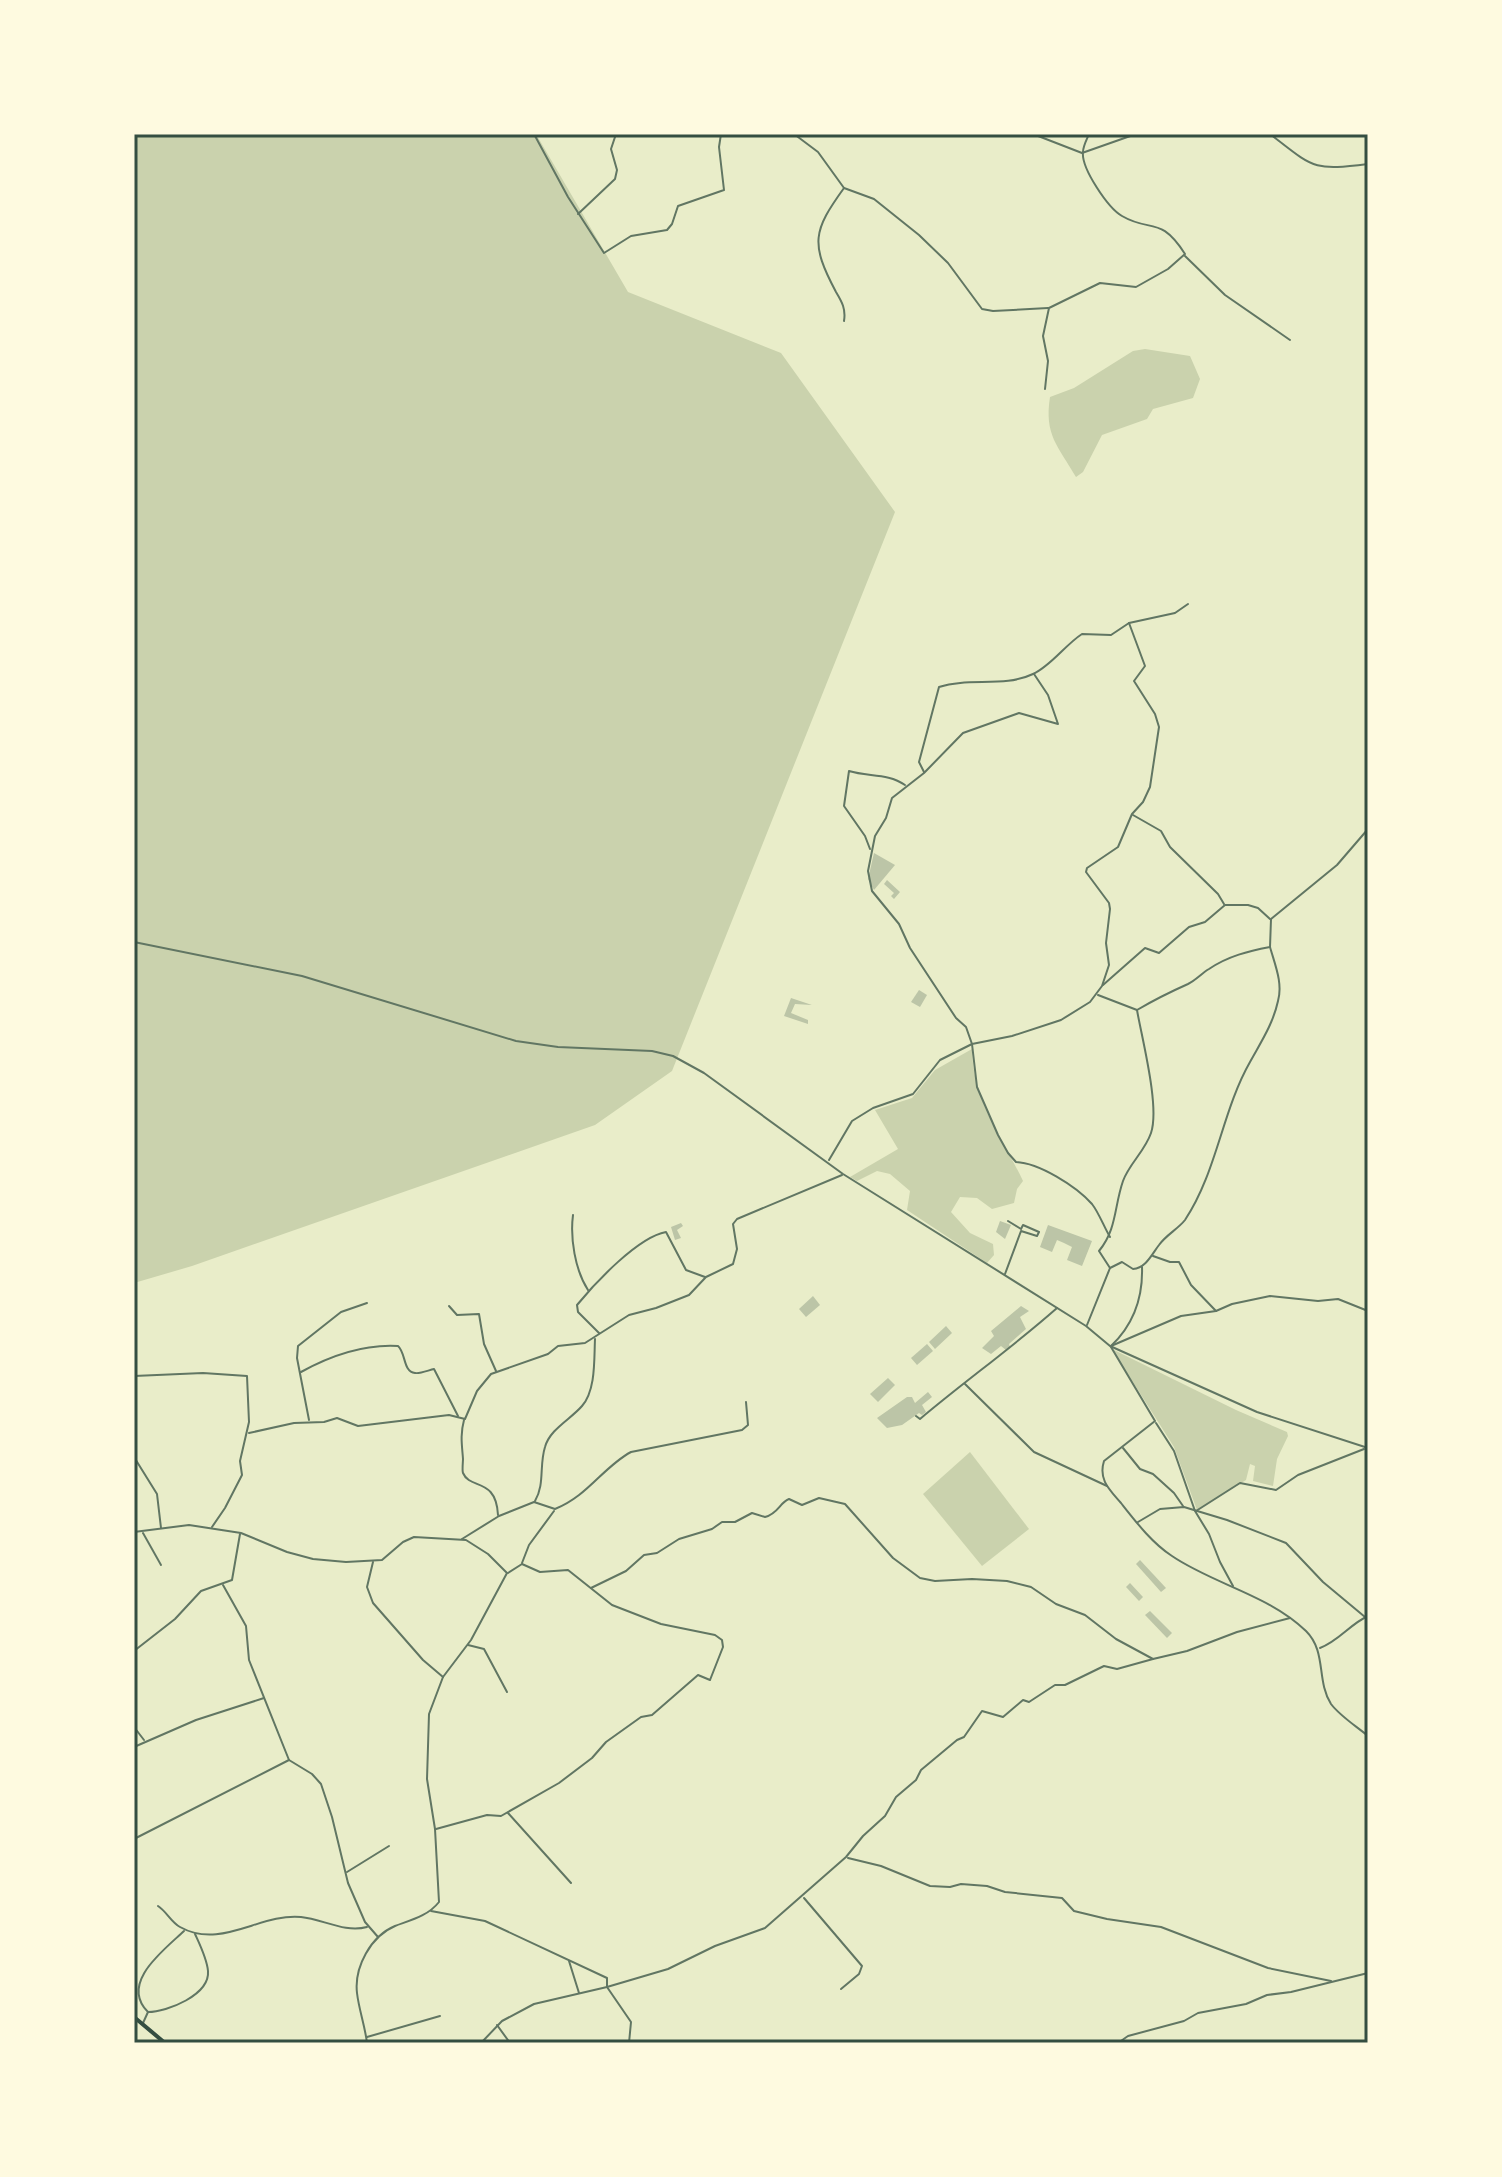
<svg xmlns="http://www.w3.org/2000/svg" width="1502" height="2177" font-family="'Open Sans',sans-serif">
	<rect width="100%" height="100%" fill="#e9edc9"/>
	<g fill="#cad2ad">
		<polygon points="134,134 536,134 628,292 781,353 895,512 672,1071 595,1125 192,1266 134,1283"/>
		<path d="M1145 349 1190 356 1200 379 1193 398 1153 409 1147 419 1102 435 1083 472 1076 477C1058 446 1044 435 1050 397L1074 388 1133 351Z"/>
		<path d="M972 1049C973 1102 1001 1135 1023 1181L1017 1189 1014 1203 992 1209 977 1198 960 1197 951 1212 970 1233 993 1244 994 1255 987 1263 907 1210 910 1191 890 1174 877 1171 857 1181 850 1177 898 1149 875 1110 912 1098 935 1070Z"/>
		<polygon points="1112,1349 1236,1410 1287,1432 1288,1436 1277,1459 1273,1486 1253,1481 1255,1466 1250,1464 1246,1480 1197,1510 1174,1447"/>
		<polygon points="970,1452 1029,1529 982,1566 923,1494"/>
	</g>
	<g fill="#bcc5a7">
		<polygon points="874,853 895,865 874,890 868,879"/>
		<polygon points="887,880 900,892 894,899 891,896 894,893 884,884"/>
		<polygon points="919,990 927,995 920,1007 911,1002"/>
		<polygon points="791,998 812,1005 795,1004 791,1013 808,1020 808,1024 784,1016"/>
		<polygon points="1000,1221 1011,1225 1005,1239 996,1232"/>
		<polygon points="681,1223 683,1226 677,1230 681,1238 675,1240 671,1227"/>
		<polygon points="1048,1225 1092,1241 1082,1266 1067,1260 1072,1247 1064,1243 1057,1240 1052,1252 1040,1247"/>
		<polygon points="813,1296 820,1305 806,1317 799,1309"/>
		<polygon points="1021,1306 1029,1311 1020,1317 1026,1329 1009,1344 1010,1347 1006,1350 1001,1346 991,1354 982,1348 994,1336 991,1331"/>
		<polygon points="946,1326 952,1333 935,1349 929,1342"/>
		<polygon points="927,1344 933,1351 917,1365 911,1358"/>
		<polygon points="888,1378 895,1385 878,1402 870,1394"/>
		<polygon points="928,1392 932,1397 922,1405 926,1412 922,1415 919,1413 902,1425 887,1428 877,1418 907,1397 912,1397 915,1403"/>
		<polygon points="1140,1560 1166,1588 1161,1592 1136,1564"/>
		<polygon points="1130,1583 1143,1597 1139,1601 1126,1587"/>
		<polygon points="1150,1611 1172,1633 1167,1638 1145,1615"/>
	</g>
	<g fill="none" stroke-linecap="round" stroke-linejoin="round">
		<g stroke="#617663" stroke-width="2">
			<polyline points="534,134 568,197 604,253 631,236 667,230 672,224 678,206 724,190 719,147 721,134"/>
			<polyline points="794,134 818,152 844,188 874,199 919,235 948,263 982,309 993,311 1048,308"/>
			<polyline points="1033,134 1082,153 1136,134"/>
			<path d="M1270 134C1314 168 1312 171 1368 164"/>
			<polyline points="578,214 615,179 617,170 611,149 616,134"/>
			<polyline points="1185,256 1225,295 1290,340"/>
			<path d="M844 321C846 309 842 302 836 292 810 243 813 231 844 188"/>
			<path d="M1045 389 1048 361 1043 336 1049 308 1100 283 1136 287 1168 269 1185 254C1160 215 1151 233 1122 216 1108 208 1081 168 1083 152 1083 146 1087 139 1089 134"/>
			<path d="M924 772 919 762 939 687C969 677 1004 688 1033 674 1051 666 1065 645 1082 634L1111 635 1129 623 1175 613 1188 604"/>
			<polyline points="1133,815 1161,831 1170,847 1218,894 1224,904"/>
			<path d="M870 849 865 836 844 806 849 771C868 777 888 773 905 785"/>
			<polyline points="134,942 302,976 516,1041 558,1047 652,1051 673,1056 704,1073 843,1174 1086,1326 1110,1346 1257,1412 1368,1448"/>
			<polyline points="1103,985 1145,948 1159,953 1189,927 1205,922 1225,905 1248,905 1258,908 1270,919"/>
			<path d="M1098 995 1137 1010C1154 1000 1170 992 1188 984 1196 980 1202 973 1209 969 1228 956 1249 951 1270 947L1271 919 1337 865 1368 829"/>
			<polyline points="829,1160 852,1121 873,1108 913,1094 940,1060 972,1044 966,1027 956,1018 910,948 899,924 872,891 868,871 875,836 886,818 892,798 924,773 963,733 1019,713 1058,724 1048,695 1034,674"/>
			<path d="M573 1215C570 1238 575 1270 588 1290"/>
			<path d="M1110 1237C1104 1227 1099 1213 1092 1204 1076 1186 1039 1163 1016 1162L1008 1153 998 1135 977 1087 972 1044 1012 1036 1061 1020 1090 1002 1102 986 1109 965 1106 943 1110 909 1109 903 1086 872 1087 868 1118 847 1132 814 1143 802 1150 787 1159 727 1155 714 1134 681 1145 666 1129 623"/>
			<polyline points="1153,1256 1170,1262 1179,1262 1191,1285 1216,1311"/>
			<path d="M1110 1268 1122 1262 1133 1269C1146 1268 1152 1254 1159 1245 1166 1235 1178 1229 1185 1220 1217 1172 1222 1111 1250 1062 1261 1042 1273 1024 1278 1001 1283 983 1275 965 1270 947"/>
			<polyline points="1005,1274 1021,1231 1037,1236 1039,1232 1023,1225 1021,1229 1008,1221"/>
			<polyline points="449,1306 457,1315 479,1314 484,1344 496,1371"/>
			<path d="M1087 1325 1110 1268 1099 1251C1117 1229 1114 1207 1123 1181 1129 1164 1145 1151 1151 1133 1160 1107 1142 1039 1137 1010"/>
			<path d="M599 1333 578 1312 577 1305C595 1283 638 1237 666 1232L686 1270 705 1277"/>
			<polyline points="1111,1346 1181,1316 1216,1311 1232,1304 1270,1296 1318,1301 1338,1299 1368,1311"/>
			<path d="M1111 1346C1133 1325 1143 1297 1142 1267"/>
			<path d="M1111 1347 1155 1421 1104 1461C1098 1480 1110 1490 1121 1503 1136 1522 1152 1543 1172 1556 1213 1584 1269 1595 1306 1631 1327 1652 1316 1680 1331 1704 1340 1716 1356 1726 1368 1736"/>
			<path d="M301 1372C330 1356 364 1344 398 1346 406 1353 403 1372 415 1373 420 1374 429 1370 434 1369L458 1416"/>
			<polyline points="134,1376 203,1373 247,1376 249,1422 240,1461 242,1475 225,1508 212,1527"/>
			<polyline points="965,1384 1034,1452 1107,1486"/>
			<path d="M916 1416 920 1419C965 1381 1013 1347 1057 1308"/>
			<polyline points="309,1420 297,1358 298,1346 341,1312 367,1303"/>
			<path d="M464 1420C460 1435 462 1445 463 1459 463 1461 462 1471 463 1473 470 1490 496 1477 498 1515"/>
			<polyline points="1156,1423 1174,1451 1195,1511 1209,1534 1220,1562 1233,1586"/>
			<polyline points="249,1433 294,1423 324,1422 337,1418 358,1426 449,1415 465,1419 477,1391 491,1374 548,1354 558,1346 585,1343 629,1315 656,1308 689,1295 706,1277 733,1264 737,1249 733,1224 737,1219 842,1175"/>
			<polyline points="1123,1448 1140,1469 1153,1474 1174,1493 1183,1506"/>
			<polyline points="134,1457 157,1494 161,1528"/>
			<path d="M535 1501C545 1484 539 1466 545 1447 550 1429 571 1419 582 1406 596 1390 594 1359 595 1339"/>
			<polyline points="1196,1511 1240,1483 1276,1490 1298,1475 1364,1449"/>
			<polyline points="1138,1522 1160,1509 1184,1507 1227,1520 1286,1543 1323,1582 1365,1617"/>
			<path d="M134 1532 189 1525 241 1533 287 1552 313 1559 346 1562 382 1560 403 1542 414 1537 466 1540 488 1554 507 1573 471 1640 443 1677 429 1714 427 1779 435 1829 439 1902C428 1916 411 1920 395 1926 371 1936 354 1967 357 1993 359 2010 365 2026 367 2043"/>
			<polyline points="143,1533 161,1565"/>
			<path d="M462 1539 499 1516 534 1502 555 1509C588 1496 603 1467 631 1452L742 1430 748 1425 746 1402"/>
			<polyline points="373,1562 367,1587 373,1603 423,1660 443,1677"/>
			<polyline points="522,1563 529,1545 554,1511"/>
			<polyline points="223,1585 246,1626 249,1660 289,1760 312,1774 321,1784 332,1817 348,1883 365,1922 378,1937"/>
			<path d="M591 1588 626 1571 644 1555 657 1553 679 1539 712 1529 722 1522H735L752 1513 765 1517C779 1513 779 1503 789 1499L802 1505 819 1498 845 1504 893 1558 920 1578 935 1581 972 1579 1007 1581 1031 1587 1056 1604 1085 1615 1116 1639 1153 1659 1187 1651 1237 1632 1290 1618"/>
			<polyline points="468,1645 484,1649 507,1692"/>
			<path d="M1320 1648C1339 1641 1350 1624 1368 1616"/>
			<polyline points="134,1651 175,1619 201,1591 232,1580 240,1534"/>
			<polyline points="134,1727 144,1740"/>
			<polyline points="134,1747 196,1720 264,1698"/>
			<polyline points="508,1813 571,1883"/>
			<polyline points="436,1829 487,1815 501,1816 559,1783 592,1758 606,1742 641,1717 652,1715 698,1675 710,1680 723,1647 722,1640 715,1635 661,1624 612,1605 568,1570 540,1572 522,1564 508,1573"/>
			<polyline points="134,1839 289,1760"/>
			<polyline points="848,1858 881,1866 930,1886 950,1887 961,1884 987,1886 1005,1892 1062,1898 1074,1911 1107,1919 1161,1927 1268,1968 1331,1981"/>
			<polyline points="347,1872 389,1846"/>
			<polyline points="804,1898 862,1966 859,1974 841,1989"/>
			<path d="M158 1906C167 1912 171 1922 180 1927 221 1950 260 1913 301 1917 323 1919 344 1933 367 1927"/>
			<polyline points="431,1911 485,1921 607,1978 607,1987 631,2022 629,2043"/>
			<polyline points="569,1961 579,1993"/>
			<path d="M148 2012C167 2012 210 1995 208 1971 207 1959 200 1945 195 1934"/>
			<path d="M143 2023 148 2012C119 1983 164 1950 184 1931"/>
			<polyline points="497,2025 510,2043"/>
			<polyline points="367,2037 440,2016"/>
			<polyline points="481,2043 502,2021 534,2004 607,1987 668,1969 715,1946 765,1928 846,1857 863,1836 885,1816 896,1797 916,1780 921,1770 957,1740 964,1737 982,1711 1003,1717 1023,1700 1029,1702 1055,1685 1065,1685 1104,1666 1117,1669 1153,1659"/>
			<polyline points="1118,2043 1128,2036 1184,2021 1198,2013 1246,2004 1267,1995 1291,1992 1368,1973"/>
		</g>
		<polyline stroke="#344e41" stroke-width="4" points="134,2017 165,2043"/>
	</g>
	<rect width="1502" height="2177" fill="none" stroke="#fefae0" stroke-width="272"/>
	<rect x="136" y="136" width="1230" height="1905" fill="none" stroke="#344e41" stroke-width="3"/>
</svg>
